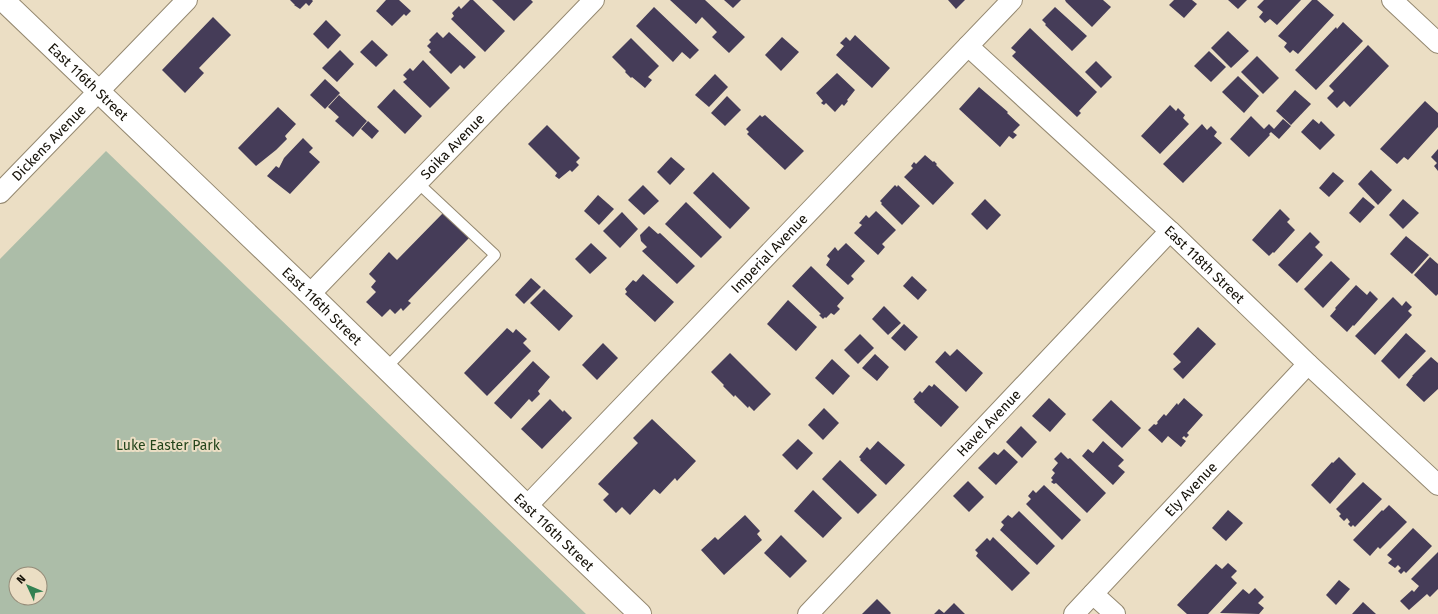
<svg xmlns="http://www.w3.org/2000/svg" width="1438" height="614" font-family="'Fira Sans',sans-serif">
	<rect width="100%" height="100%" fill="#ebdec4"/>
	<path fill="#acbda8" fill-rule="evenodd" d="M106 151 586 614H0V259ZM16 574H40V598H16Z"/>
	<g fill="#453c58">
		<polygon points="290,0 312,0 313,1 309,6 306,3 300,9 294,5 295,5"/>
		<polygon points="386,0 399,0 411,11 406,16 404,14 392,26 376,11"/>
		<polygon points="470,0 473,0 505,31 485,52 451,19 454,16 452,13 459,6 461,9"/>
		<polygon points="492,0 531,0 533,2 514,21"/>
		<polygon points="670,0 705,0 745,37 729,53 712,37 717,32 702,17 696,24"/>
		<polygon points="724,0 741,0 733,8"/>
		<polygon points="948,0 965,0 956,9"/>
		<polygon points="1065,0 1103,0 1111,7 1092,27 1066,2"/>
		<polygon points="1174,0 1192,0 1197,4 1184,18 1169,5"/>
		<polygon points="1228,0 1247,0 1238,9"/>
		<polygon points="1264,0 1301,0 1277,25 1270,19 1265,23 1259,17 1263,12 1257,7"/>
		<polygon points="1312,0 1317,0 1334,15 1298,54 1293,50 1290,53 1284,47 1287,43 1278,36"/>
		<polygon points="654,7 699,50 690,59 682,52 673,62 636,26"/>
		<polygon points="1055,7 1087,36 1072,51 1045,25 1046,24 1042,20"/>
		<polygon points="213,17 231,35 199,68 204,73 185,93 162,70"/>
		<polygon points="326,20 341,35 328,49 313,34"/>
		<polygon points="1343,22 1363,41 1316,90 1295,70 1336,27 1337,29"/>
		<polygon points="1030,28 1097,92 1079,111 1081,113 1077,117 1012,56 1016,52 1011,48"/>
		<polygon points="1228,31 1249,51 1231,68 1211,48"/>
		<polygon points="437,32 443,38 449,32 476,57 464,69 460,65 451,74 429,52 431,50 427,46 431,42 429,40"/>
		<polygon points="855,35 890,68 872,88 836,55 844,46 840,43 846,37 850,41"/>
		<polygon points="782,37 799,52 781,71 765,55"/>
		<polygon points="631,38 659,66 648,77 652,80 645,88 632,77 631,78 625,72 626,71 612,57"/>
		<polygon points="372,40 388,55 376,67 360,52"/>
		<polygon points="1368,45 1389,66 1350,107 1344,101 1337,108 1327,98 1334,91 1329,86"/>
		<polygon points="340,50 354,64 337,82 322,68"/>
		<polygon points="1209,51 1226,67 1211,82 1194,66"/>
		<polygon points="1257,56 1279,78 1263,94 1241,72"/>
		<polygon points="423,60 450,88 430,108 403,82 407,79 403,75 410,68 413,71"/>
		<polygon points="1096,61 1112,77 1101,88 1085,72"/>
		<polygon points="837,73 855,90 847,100 848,101 844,106 842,104 835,112 826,103 824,105 821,103 823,101 816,93"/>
		<polygon points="715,74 728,87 709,107 695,95"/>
		<polygon points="1238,76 1259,96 1244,113 1222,92"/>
		<polygon points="325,79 340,93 325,109 310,95"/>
		<polygon points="979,87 1008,112 1007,113 1020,125 1013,132 1017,135 1013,139 1009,136 1000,147 959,109"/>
		<polygon points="394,89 422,116 405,134 377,107"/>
		<polygon points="1295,90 1311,104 1291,125 1276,111"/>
		<polygon points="339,95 367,121 353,137 335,121 339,117 328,107"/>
		<polygon points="727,96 741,110 725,126 711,113"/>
		<polygon points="1425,101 1438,113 1438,127 1408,160 1404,157 1397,164 1380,149"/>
		<polygon points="1170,105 1176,111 1178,108 1185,115 1183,118 1189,124 1160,154 1141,136"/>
		<polygon points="278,107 296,124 285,136 287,139 276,150 256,166 238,148"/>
		<polygon points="760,115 762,117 765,115 804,151 785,170 747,134 749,132 746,129"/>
		<polygon points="1251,116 1264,129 1269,124 1274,129 1283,119 1291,126 1279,139 1271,132 1269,134 1270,135 1249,157 1230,139"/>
		<polygon points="1313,119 1319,124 1321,121 1335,135 1320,150 1301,132"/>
		<polygon points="368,121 379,131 372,139 361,129"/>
		<polygon points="1202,124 1207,130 1211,126 1217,132 1214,136 1222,143 1183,183 1163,164"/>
		<polygon points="547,125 580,158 576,162 579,165 572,172 570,170 559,179 555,176 557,173 528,144"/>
		<polygon points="303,138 313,148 309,152 320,162 290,194 267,176 276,166 279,168 284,158"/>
		<polygon points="1438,149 1438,171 1434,166 1437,163 1431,157"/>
		<polygon points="925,155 933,162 934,161 937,164 936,165 954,183 933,205 904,177 913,168 911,166 914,162 916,164"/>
		<polygon points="671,157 685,169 670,185 657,172"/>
		<polygon points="1371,170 1392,190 1378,205 1358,184"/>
		<polygon points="713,172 750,208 730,229 693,193"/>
		<polygon points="1333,172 1344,181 1329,197 1319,188"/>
		<polygon points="643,185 659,201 644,215 628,200"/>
		<polygon points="895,185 897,187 898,185 920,206 902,225 881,204 882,203 880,201"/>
		<polygon points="598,195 614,209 599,225 584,211"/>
		<polygon points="1363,197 1375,207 1360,223 1349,213"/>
		<polygon points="985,199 1001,215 987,230 971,214"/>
		<polygon points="1403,199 1419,213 1403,229 1389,215"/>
		<polygon points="686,202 722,237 701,258 665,224"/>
		<polygon points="1280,209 1290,219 1287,222 1295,230 1274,253 1273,252 1269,256 1252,240"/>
		<polygon points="876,211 896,230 882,244 885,247 878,255 854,233 862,225 859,223 866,215 869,218"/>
		<polygon points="622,212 638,229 620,248 603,231"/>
		<polygon points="443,213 469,238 408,301 411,303 403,311 401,308 395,314 390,309 382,317 366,302 376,292 371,287 376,281 369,274 389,252 397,260"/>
		<polygon points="649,226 658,234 660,233 695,266 677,284 642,251 647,247 641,241 640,235"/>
		<polygon points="1310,232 1320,242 1315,247 1323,255 1297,283 1278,265"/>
		<polygon points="1406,236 1429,255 1412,274 1390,254"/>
		<polygon points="591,243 607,258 590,274 575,259"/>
		<polygon points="846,243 865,261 851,276 854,279 848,285 826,265 830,259 827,256 835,247 838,251"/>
		<polygon points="1430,257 1438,264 1438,294 1436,296 1414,275"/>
		<polygon points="1331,261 1350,279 1323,308 1304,289"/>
		<polygon points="811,266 844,298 837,306 840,309 834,315 831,313 826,318 825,317 823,319 819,315 821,314 792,286"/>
		<polygon points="643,274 674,302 655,322 625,294 627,292 625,289 633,280 636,282"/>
		<polygon points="912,276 927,290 918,300 903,286"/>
		<polygon points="531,278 541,287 524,304 515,295"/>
		<polygon points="1356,285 1367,295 1370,291 1378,299 1354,326 1353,325 1347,332 1330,316 1336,309 1335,308"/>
		<polygon points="544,289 573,316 559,331 530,303"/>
		<polygon points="1393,297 1402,306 1406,301 1412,307 1408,311 1412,315 1375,355 1355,336"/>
		<polygon points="788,300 817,327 796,351 767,324"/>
		<polygon points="884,306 901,323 888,335 872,319"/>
		<polygon points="904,324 918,337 905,351 891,338"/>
		<polygon points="1198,327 1216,344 1183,379 1173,369 1181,362 1173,354"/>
		<polygon points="507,328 513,333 516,329 527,339 523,343 531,351 487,396 464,373"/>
		<polygon points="1406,333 1426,351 1399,379 1381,361"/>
		<polygon points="860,334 874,348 858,364 844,350"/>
		<polygon points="603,343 618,358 597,380 582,365"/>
		<polygon points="957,349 983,373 966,392 935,362 945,351 950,356"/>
		<polygon points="730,353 771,394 754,411 749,406 748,408 735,395 734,397 723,386 724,385 711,372"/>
		<polygon points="875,354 889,367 877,381 862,368"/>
		<polygon points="1431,357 1438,363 1438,389 1424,402 1406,385 1413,376 1412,376"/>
		<polygon points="832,359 850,376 833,395 815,378"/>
		<polygon points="533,361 550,377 538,391 540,394 532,402 529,399 511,419 494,403"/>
		<polygon points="934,384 959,407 941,427 914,402 915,401 913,399 920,391 922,393 929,385 932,387"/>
		<polygon points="1049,398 1066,414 1050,432 1032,416"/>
		<polygon points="1184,398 1203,415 1187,433 1189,435 1186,438 1184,436 1182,438 1186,441 1181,447 1168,436 1162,443 1148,430 1154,424 1156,425 1158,423 1157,422 1164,414 1166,416 1177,403 1178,405"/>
		<polygon points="550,399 563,412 564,410 572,418 542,449 521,429"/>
		<polygon points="1111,400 1141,428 1122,448 1092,420"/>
		<polygon points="824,408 839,423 823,440 808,425"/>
		<polygon points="652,419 696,461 677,481 675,478 660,494 654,489 630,515 622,507 616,513 603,500 609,494 598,484 638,443 633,438"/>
		<polygon points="1021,426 1037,442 1022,458 1006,442"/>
		<polygon points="798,439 813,453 797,470 782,455"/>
		<polygon points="878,441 905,465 886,485 860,460 861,459 859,457 867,447 870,450"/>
		<polygon points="1103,441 1124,460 1118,466 1125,472 1113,485 1082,456 1088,449 1093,453"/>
		<polygon points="1004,449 1018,462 996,485 978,468 994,452 998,455"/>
		<polygon points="1061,452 1068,459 1070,458 1106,493 1087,513 1056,483 1054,484 1051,482 1053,480 1051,478 1055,473 1052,470 1058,463 1054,459"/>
		<polygon points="1339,457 1356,474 1330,504 1311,485 1332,462 1333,463"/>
		<polygon points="840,460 877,495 858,514 822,479"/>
		<polygon points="968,481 984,497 969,512 953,496"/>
		<polygon points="1363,482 1382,499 1355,527 1353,525 1351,527 1348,524 1350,522 1347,518 1344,521 1339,516 1341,514 1336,509"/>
		<polygon points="1044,485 1081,520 1062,540 1026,504 1031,499 1028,496 1033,490 1036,493"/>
		<polygon points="813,490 842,518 823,538 794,511"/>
		<polygon points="1389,505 1407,522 1380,549 1378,547 1370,556 1353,540 1382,510 1383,511"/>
		<polygon points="1228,510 1243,523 1226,541 1212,528"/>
		<polygon points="1019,511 1055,546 1037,565 1000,530 1004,525 1001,522 1008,515 1012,518"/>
		<polygon points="745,515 760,531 757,534 762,540 724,575 701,550 715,537 718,540"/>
		<polygon points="1413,528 1432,546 1406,573 1404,571 1401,574 1398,571 1401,568 1398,565 1395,568 1388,563 1392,559 1387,555"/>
		<polygon points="781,535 807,561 790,578 764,553"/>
		<polygon points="993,537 1030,573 1012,591 976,556 978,553 975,550 987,538 990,541"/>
		<polygon points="1438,552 1438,589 1430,597 1427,594 1409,610 1400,601 1412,590 1414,592 1419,586 1411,579"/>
		<polygon points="1228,563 1237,571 1231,577 1237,583 1208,614 1187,614 1177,605 1216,564 1222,569"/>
		<polygon points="1339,580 1350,589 1336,605 1326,595"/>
		<polygon points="1255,588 1264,597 1258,603 1264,608 1259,614 1220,613 1243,589 1249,594"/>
		<polygon points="877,599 891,613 890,614 862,614"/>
		<polygon points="1363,602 1376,614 1352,614"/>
		<polygon points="954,603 965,614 934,614 939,609 944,613"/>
	</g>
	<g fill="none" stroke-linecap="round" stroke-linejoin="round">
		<g stroke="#948870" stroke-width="12">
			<polyline id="service" points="386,368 495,255 418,183"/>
		</g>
		<g stroke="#948870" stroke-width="22">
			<g id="minor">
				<polyline points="1392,0 1438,43"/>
				<path id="s1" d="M968 46 1170 231 1308 364 1438 485"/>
				<path id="s2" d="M0 193 187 0"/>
				<path id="s3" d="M310 294 594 0"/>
				<path id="s4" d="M527 506 1012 0"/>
				<polyline points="1093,594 1115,614"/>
				<path id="s5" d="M808 614 1170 231"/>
				<path id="s6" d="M1074 614 1308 364"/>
			</g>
		</g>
		<g stroke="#948870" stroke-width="24">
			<g id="secondary">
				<path id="s7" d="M3 0 310 294 527 506 640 614"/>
			</g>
		</g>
		<use href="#service" stroke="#fff" stroke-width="10"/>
		<use href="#minor" stroke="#fff" stroke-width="20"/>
		<use href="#secondary" stroke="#fff" stroke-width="22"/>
	</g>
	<g text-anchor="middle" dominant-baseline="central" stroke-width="4" stroke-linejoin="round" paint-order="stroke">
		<g font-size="14" fill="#151108" stroke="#ebdec4">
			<text stroke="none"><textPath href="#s7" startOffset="118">East 116th Street</textPath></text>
			<text stroke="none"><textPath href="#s2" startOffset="70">Dickens Avenue</textPath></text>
			<text stroke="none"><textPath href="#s3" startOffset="205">Soika Avenue</textPath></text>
			<text stroke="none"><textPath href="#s4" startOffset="350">Imperial Avenue</textPath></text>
			<text stroke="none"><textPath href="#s1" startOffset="322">East 118th Street</textPath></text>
			<text stroke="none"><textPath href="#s7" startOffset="442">East 116th Street</textPath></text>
			<text stroke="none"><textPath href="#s5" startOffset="263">Havel Avenue</textPath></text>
			<text stroke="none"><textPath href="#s6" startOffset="171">Ely Avenue</textPath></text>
			<text stroke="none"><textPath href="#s7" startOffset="766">East 116th Street</textPath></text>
		</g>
		<g font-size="14" fill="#24451b" stroke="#ebdec4">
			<text x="168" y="445">Luke Easter Park</text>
		</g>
	</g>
	<g transform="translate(28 586) rotate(314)"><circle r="19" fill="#ebdec4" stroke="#958c79"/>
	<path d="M0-3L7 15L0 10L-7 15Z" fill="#328152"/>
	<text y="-6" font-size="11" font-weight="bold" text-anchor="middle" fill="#151108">N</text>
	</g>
</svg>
